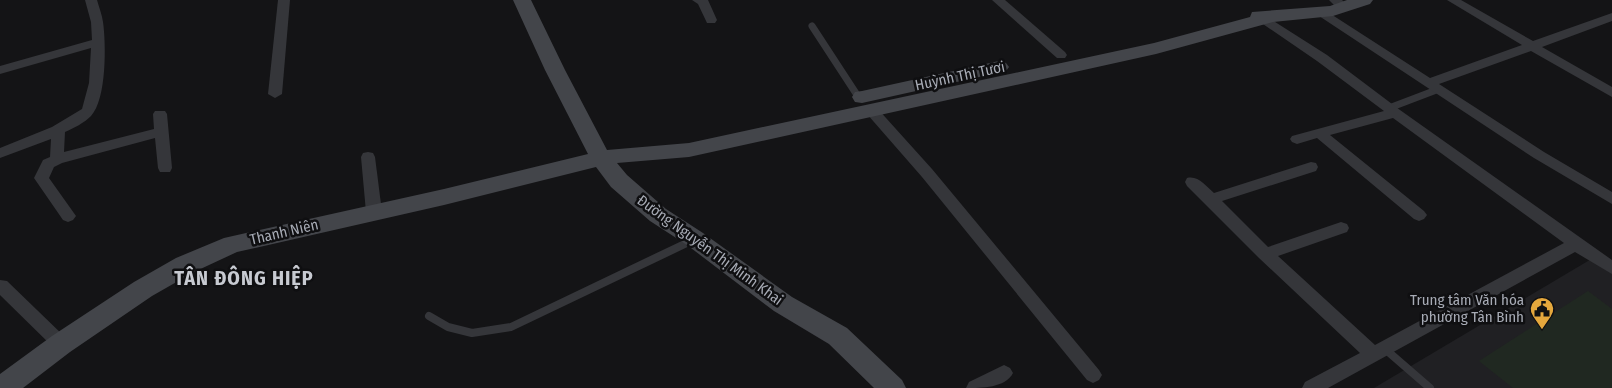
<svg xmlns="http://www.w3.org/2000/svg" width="1612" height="388" font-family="'Fira Sans Condensed',sans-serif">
	<rect width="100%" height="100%" fill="#141416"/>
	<polygon fill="#202023" points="1593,258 1612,272 1612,388 1374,388"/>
	<polygon fill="#202821" points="1588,291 1612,309 1612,388 1513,388 1479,361"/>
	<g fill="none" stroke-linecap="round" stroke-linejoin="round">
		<g stroke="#35363a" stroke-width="7">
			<polyline points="812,26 859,98"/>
			<polyline points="1389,108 1439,89"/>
		</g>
		<g stroke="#35363a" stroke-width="8">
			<polyline points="429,316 448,327 472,333 511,327 693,240"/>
			<polyline points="1385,349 1430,388"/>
		</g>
		<g fill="#35363a" fill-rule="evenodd">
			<path d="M85 0H97C99 7 102 15 103 22 106 43 107 99 91 116 84 123 74 128 65 132L64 152 154 129 153 114 155 111H165L167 114 172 168 170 172H160L158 168 155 138 62 163 54 167 49 178 76 216 73 220 68 222 63 220 34 178 43 160 50 157 51 139 0 158V148L52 127 82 109 89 83 91 48 0 74V66L92 40 91 22Z"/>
			<polygon points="278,0 290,0 282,94 275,98 268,94"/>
			<polygon points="692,0 708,0 717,20 715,23 707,23 698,4"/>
			<polygon points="992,0 1005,0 1065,52 1067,55 1065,58 1057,58"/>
			<polygon points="1329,0 1342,0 1349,7 1343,11 1339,10"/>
			<polygon points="1447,0 1461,0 1533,41 1612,13 1612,21 1542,47 1612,87 1612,97 1531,51 1439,84 1544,152 1612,192 1612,204 1534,158 1313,12 1319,8 1323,9 1430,78 1522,45"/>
			<path d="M1264 15 1327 55 1400 110 1612 260V274L1575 252 1328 388H1302L1305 382 1360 353 1259 258 1187 186 1185 182 1187 178C1198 175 1206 186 1214 193L1311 162 1316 163 1318 167 1316 171 1222 201 1268 247 1341 222 1347 224 1349 228 1347 232 1278 256 1375 345 1564 243 1393 118 1330 135 1424 211 1427 215 1424 219 1419 221 1414 219 1317 138 1297 144 1292 142 1290 139 1292 136 1384 111 1317 61 1260 22 1258 19 1260 16Z"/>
			<polygon points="872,107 877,108 932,169 1099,370 1102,375 1099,380 1093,383 1087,380 922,177 867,114 865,111 867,108"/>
			<polygon points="368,152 373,153 375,157 382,212 379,216 374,218 369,216 366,212 361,157 363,153"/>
			<polygon points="0,280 7,281 67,339 70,344 67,349 61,351 55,349 0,295"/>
			<path d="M1004 365 1010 368 1013 373C1005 388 982 388 966 388L969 382Z"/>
		</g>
		<g fill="#43454a" fill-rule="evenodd">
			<polygon points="513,0 531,0 565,70 607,150 689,143 1154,43 1250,17 1252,12 1330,6 1347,0 1373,0 1370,4 1333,16 1273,22 1156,54 689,157 617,163 627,175 666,209 703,233 792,297 847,328 902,380 906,388 874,388 829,344 774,311 687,245 650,221 611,187 596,167 444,205 237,252 194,272 152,296 70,352 23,388 0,388 0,374 52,336 134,282 176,258 224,238 444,189 588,154 545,70"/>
			<polygon points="999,61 1006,63 1009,67 1006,71 862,103 855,102 852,97 855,92 862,91"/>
		</g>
	</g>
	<defs>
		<g id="civic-pin" transform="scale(1.25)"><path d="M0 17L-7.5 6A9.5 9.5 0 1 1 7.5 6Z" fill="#e5a83d" stroke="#0f0f11"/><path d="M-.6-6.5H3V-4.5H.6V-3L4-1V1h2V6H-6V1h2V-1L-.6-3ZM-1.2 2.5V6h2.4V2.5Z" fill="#111"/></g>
	</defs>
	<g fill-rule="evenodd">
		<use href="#civic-pin" x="1542" y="309"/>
	</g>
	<g text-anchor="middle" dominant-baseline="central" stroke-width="5" stroke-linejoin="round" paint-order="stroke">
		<g font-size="15" fill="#a7abb5" stroke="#0f0f11">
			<text transform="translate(960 76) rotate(-12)">Huỳnh Thị Tươi</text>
			<text transform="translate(284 232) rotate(-13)">Thanh Niên</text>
			<text transform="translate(710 250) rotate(36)">Đường Nguyễn Thị Minh Khai</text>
		</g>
		<g font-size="15" fill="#a7abb5" stroke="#0f0f11" text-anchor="end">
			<text x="1524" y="300">Trung tâm Văn hóa<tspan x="1524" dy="17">phường Tân Bình</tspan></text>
		</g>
		<g font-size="20" font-weight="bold" letter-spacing="1" fill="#c7cad1" stroke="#0f0f11">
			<text x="244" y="278">TÂN ĐÔNG HIỆP</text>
		</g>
	</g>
</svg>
